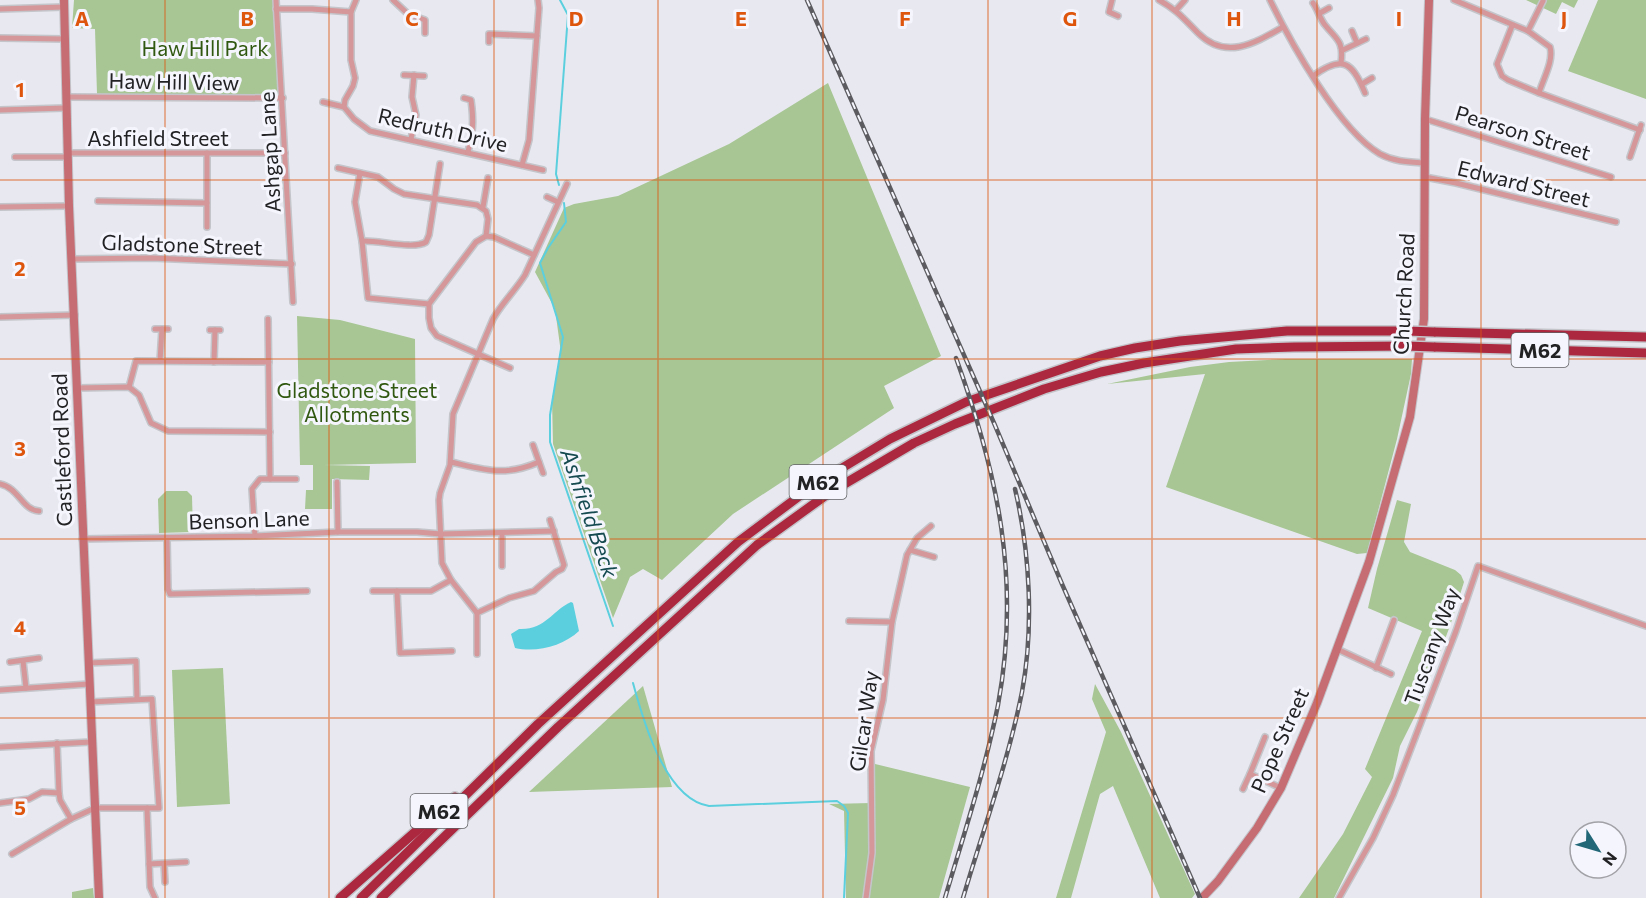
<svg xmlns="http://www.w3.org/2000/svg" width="1646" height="898" font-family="Commissioner,sans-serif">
	<rect width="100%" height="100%" fill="#e8e9f0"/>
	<g fill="#a7c694">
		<polygon points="74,0 273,0 281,93 276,97 97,94 95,29 72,28"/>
		<polygon points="1526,0 1578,0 1574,8 1562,2 1556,14"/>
		<polygon points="1598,0 1646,0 1646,99 1568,71"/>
		<polygon points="828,83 941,356 884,386 894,408 733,514 662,580 643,569 630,577 613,618 553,444 552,400 561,353 555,309 535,272 564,208 574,204 618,196 729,144"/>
		<polygon points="297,316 340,320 415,339 416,463 324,465 370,466 369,480 332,479 332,509 305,509 306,490 313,490 313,465 300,465"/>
		<polygon points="1286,359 1412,359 1411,374 1397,439 1367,553 1357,554 1166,487 1205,374 1107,384 1190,367 1229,362"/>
		<polygon points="166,491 187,491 192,496 193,532 159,533 158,499"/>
		<polygon points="1397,500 1411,504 1404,542 1410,552 1455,570 1461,575 1464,582 1450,626 1417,712 1400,746 1393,778 1334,898 1299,898 1343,834 1372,777 1365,769 1422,631 1368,608 1377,569"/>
		<polygon points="223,668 230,804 177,807 172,670"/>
		<polygon points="1095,684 1121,732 1195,894 1192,898 1160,898 1113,786 1100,794 1071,898 1056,898 1106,732 1092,699"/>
		<polygon points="643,686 672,787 529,792"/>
		<polygon points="871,763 970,787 939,898 846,898 844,811 829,804 871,803"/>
		<polygon points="93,888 94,898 72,898 72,892"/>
	</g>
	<path fill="#5bcfde" d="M571 602 573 603 579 631C563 646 537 653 515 648L511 634 519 629C546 630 551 611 571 602Z"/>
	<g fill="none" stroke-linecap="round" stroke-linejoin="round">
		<g stroke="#5bcfde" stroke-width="2">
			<polyline points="559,185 556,174 568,15 560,0"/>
			<polyline points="564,203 566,222 548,248 540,263 563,337 550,415 550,442 613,626"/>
			<path d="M633 683C643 720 665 799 709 806L837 801 844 806 848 813 844 898"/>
		</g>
		<g stroke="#c4c5cb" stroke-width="8">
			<g id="street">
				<polyline points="276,0 293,302"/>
				<polyline points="393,0 408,14 425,20 425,33"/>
				<polyline points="1112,0 1109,12 1118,16"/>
				<path d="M1159 0C1177 10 1184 19 1198 33 1226 61 1255 43 1283 27"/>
				<path d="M1270 0C1291 43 1339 130 1380 154 1395 162 1409 162 1425 163"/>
				<path d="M1454 0 1528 31 1550 47C1554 61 1543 79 1539 93"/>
				<path d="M1313 3C1318 10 1320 19 1325 25 1337 40 1344 41 1341 63"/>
				<polyline points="0,9 64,7"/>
				<polyline points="276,9 312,9 351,12 356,0"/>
				<polyline points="1176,10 1185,0"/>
				<polyline points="351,12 351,60 355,78 353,86 345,100 344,107 354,119 370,131 543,170"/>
				<polyline points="1320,13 1329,8"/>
				<polyline points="1512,26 1497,64 1502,76 1508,80 1539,93 1640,130"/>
				<polyline points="1352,31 1357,43"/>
				<polyline points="1528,31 1543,1"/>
				<polyline points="0,38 64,39"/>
				<polyline points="489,42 489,34 537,36"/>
				<polyline points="1343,50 1366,39"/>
				<polyline points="404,75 424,76"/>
				<path d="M1313 76C1342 55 1352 61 1365 93"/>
				<polyline points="1362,84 1372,78"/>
				<polyline points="66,97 283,98"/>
				<path d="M464 98 471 100C474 122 473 131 468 152"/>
				<polyline points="323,102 344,107"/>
				<polyline points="0,110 65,108"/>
				<polyline points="1425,119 1611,177"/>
				<polyline points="411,139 416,115 412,97 414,75"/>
				<polyline points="67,153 285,153"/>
				<polyline points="15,157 67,157"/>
				<polyline points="1630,157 1641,125"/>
				<polyline points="522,165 529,140 539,8 538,0"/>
				<polyline points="338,168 378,177 394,189 404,194 477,205 486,211 488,219 486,236 476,242 429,304 429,318 431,328 437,336 510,368"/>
				<polyline points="360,173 355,202 362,241 368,298 429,304"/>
				<polyline points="1425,177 1456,183 1616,222"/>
				<polyline points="547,197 558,202"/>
				<polyline points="98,201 207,203"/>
				<polyline points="0,207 69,206"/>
				<polyline points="483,207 488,178"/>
				<polyline points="207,227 207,153"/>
				<polyline points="486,236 494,237 534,255"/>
				<path d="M362 241C379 240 413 250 426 242L429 235 440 164"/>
				<polyline points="72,259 152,258 292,264"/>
				<polyline points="0,317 75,315"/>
				<polyline points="268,319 270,479"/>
				<polyline points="155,329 168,329"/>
				<polyline points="210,330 220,330"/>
				<polyline points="160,361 162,329"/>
				<polyline points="214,362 215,330"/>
				<polyline points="129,387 136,361 269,362"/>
				<polyline points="77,388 129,387 139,395 151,423 168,431 270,432"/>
				<polyline points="533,445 543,473"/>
				<path d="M451 462C486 470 505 477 539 462"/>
				<polyline points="337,482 338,532"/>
				<path d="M0 484C19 488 22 510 39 511"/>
				<polyline points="502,533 502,566"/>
				<polyline points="255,536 252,489 260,479 296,479"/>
				<polyline points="167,538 168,589 170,594 307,591"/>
				<polyline points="82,539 255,536 338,532 417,532 441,534 554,531"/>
				<polyline points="910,550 934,557"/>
				<polyline points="373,591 431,591 451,580"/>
				<polyline points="397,591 400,653 452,651"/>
				<polyline points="477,613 509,598 534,591 556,572 562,569 564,565 550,520"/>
				<polyline points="849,621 892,622"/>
				<polyline points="1337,649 1391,674"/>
				<path d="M477 654V613L451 580 442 563 439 500 440 493 450 465 453 414 493 319C502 303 515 291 525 275L567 184"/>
				<polyline points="23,661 26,688"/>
				<polyline points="10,662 39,658"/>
				<polyline points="88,663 136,661 137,699"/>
				<polyline points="1376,668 1394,620"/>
				<polyline points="0,690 89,684"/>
				<polyline points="1265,737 1250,774 1281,788"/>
				<polyline points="57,743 59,793 60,800 71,819"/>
				<polyline points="0,747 91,742"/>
				<polyline points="1243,789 1250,774"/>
				<polyline points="0,803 29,799 42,792 59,793"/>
				<polyline points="147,808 150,887 155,898"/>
				<polyline points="12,854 71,819 95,808 159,808 152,699 90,702"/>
				<polyline points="149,864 186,862"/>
				<polyline points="164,864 165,882"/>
				<polyline points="866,898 872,853 871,751 883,700 892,622 907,555 917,538 931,526"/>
				<polyline points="1339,898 1373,838 1393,795 1456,631 1478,566 1646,626"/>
			</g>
		</g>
		<g stroke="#c4c5cb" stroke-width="10">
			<g id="secondary">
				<polyline points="64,0 69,206 99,898"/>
				<polyline points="1202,898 1218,881 1257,828 1281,788 1317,703 1369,562 1410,417 1424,319 1425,119 1429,0"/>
			</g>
		</g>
		<g stroke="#c4c5cb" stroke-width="12">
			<g id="highway">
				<polyline points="1434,332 1646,337"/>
				<polyline points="1434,347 1646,353"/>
				<polyline points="340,898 455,797"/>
				<polyline points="361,898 538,724 738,542 814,485 890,439 966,402 1100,356 1135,348 1180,341 1287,331 1407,331"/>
				<polyline points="381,898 558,727 757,545 829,493 914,443 955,424 1044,389 1101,372 1144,363 1236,349 1294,347 1406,346"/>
			</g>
		</g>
		<use href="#street" stroke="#d59799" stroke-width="5"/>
		<use href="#secondary" stroke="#c66c73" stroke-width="8"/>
		<use href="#highway" stroke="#ab283f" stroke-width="9"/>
		<g stroke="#5b5b60" stroke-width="4.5">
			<g id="rail">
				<polyline points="807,0 994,423 1062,584 1200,898"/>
				<path d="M945 898C964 834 985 770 998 705 1021 581 998 474 956 358"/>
				<path d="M963 898C983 830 1008 762 1022 692 1034 628 1030 552 1015 489"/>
			</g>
		</g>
		<use href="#rail" stroke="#f5f6fd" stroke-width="2" stroke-dasharray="7" stroke-linecap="butt"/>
		<g stroke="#c4c5cb" stroke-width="12" stroke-linecap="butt">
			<g id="highway-bridge">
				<polyline points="1407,331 1434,332"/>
				<polyline points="1406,346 1434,347"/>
			</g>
		</g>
		<use href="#highway-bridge" stroke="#ab283f" stroke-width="9"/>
	</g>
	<path fill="none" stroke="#de560d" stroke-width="1.5" stroke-opacity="0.55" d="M165 0V898M329 0V898M494 0V898M658 0V898M823 0V898M988 0V898M1152 0V898M1317 0V898M1481 0V898M0 180H1646M0 359H1646M0 539H1646M0 718H1646"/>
	<g text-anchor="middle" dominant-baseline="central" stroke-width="6" stroke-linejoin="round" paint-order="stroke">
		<g fill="#f5f6fd" stroke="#616266" stroke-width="1.5">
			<rect x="1511.5" y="333" width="57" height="34" rx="4.5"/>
			<rect x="789.5" y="465" width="57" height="34" rx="4.5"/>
			<rect x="410.5" y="794" width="57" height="34" rx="4.5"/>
		</g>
		<g font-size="20" font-weight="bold" fill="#222225">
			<text x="1540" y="350">M62</text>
			<text x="818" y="482">M62</text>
			<text x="439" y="811">M62</text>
		</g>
		<g font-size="21" fill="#315810" stroke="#f5f6fd">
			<text x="205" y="47">Haw Hill Park</text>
			<text x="357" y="389">Gladstone Street<tspan x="357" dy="24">Allotments</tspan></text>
		</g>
		<g font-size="21" fill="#222225" stroke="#f5f6fd">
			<text transform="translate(174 81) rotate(1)">Haw Hill View</text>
			<text transform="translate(443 129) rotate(13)">Redruth Drive</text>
			<text transform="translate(1523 132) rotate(17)">Pearson Street</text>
			<text x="158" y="137">Ashfield Street</text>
			<text transform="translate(269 152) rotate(-93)">Ashgap Lane</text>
			<text transform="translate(1524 183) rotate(14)">Edward Street</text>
			<text transform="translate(182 244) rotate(2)">Gladstone Street</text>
			<text transform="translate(1403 294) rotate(-87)">Church Road</text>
			<text transform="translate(61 450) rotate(-92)">Castleford Road</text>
			<text transform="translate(249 519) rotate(-2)">Benson Lane</text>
			<text transform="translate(1431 646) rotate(-70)">Tuscany Way</text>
			<text transform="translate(863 721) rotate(-82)">Gilcar Way</text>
			<text transform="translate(1279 740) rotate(-66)">Pope Street</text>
		</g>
		<g font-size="22" font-style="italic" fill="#164a51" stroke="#f5f6fd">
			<text transform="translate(590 513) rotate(71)">Ashfield Beck</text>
		</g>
	</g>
	<g font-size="20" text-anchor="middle" font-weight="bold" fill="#de560d" stroke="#f5f6fd" stroke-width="6" stroke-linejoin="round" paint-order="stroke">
		<text x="82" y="26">A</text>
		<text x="247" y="26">B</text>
		<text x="412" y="26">C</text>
		<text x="576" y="26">D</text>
		<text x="741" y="26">E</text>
		<text x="905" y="26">F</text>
		<text x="1070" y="26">G</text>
		<text x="1234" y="26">H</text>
		<text x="1399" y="26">I</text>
		<text x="1564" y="26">J</text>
		<text x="20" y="97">1</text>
		<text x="20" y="276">2</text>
		<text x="20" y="456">3</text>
		<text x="20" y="635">4</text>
		<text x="20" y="815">5</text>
	</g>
	<g transform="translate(1598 850) rotate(127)"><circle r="28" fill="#f5f6fd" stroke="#a1a1a7" stroke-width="1.5"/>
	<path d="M0-4.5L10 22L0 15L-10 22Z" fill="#226778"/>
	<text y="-9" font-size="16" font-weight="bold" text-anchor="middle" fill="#222225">N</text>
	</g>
</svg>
